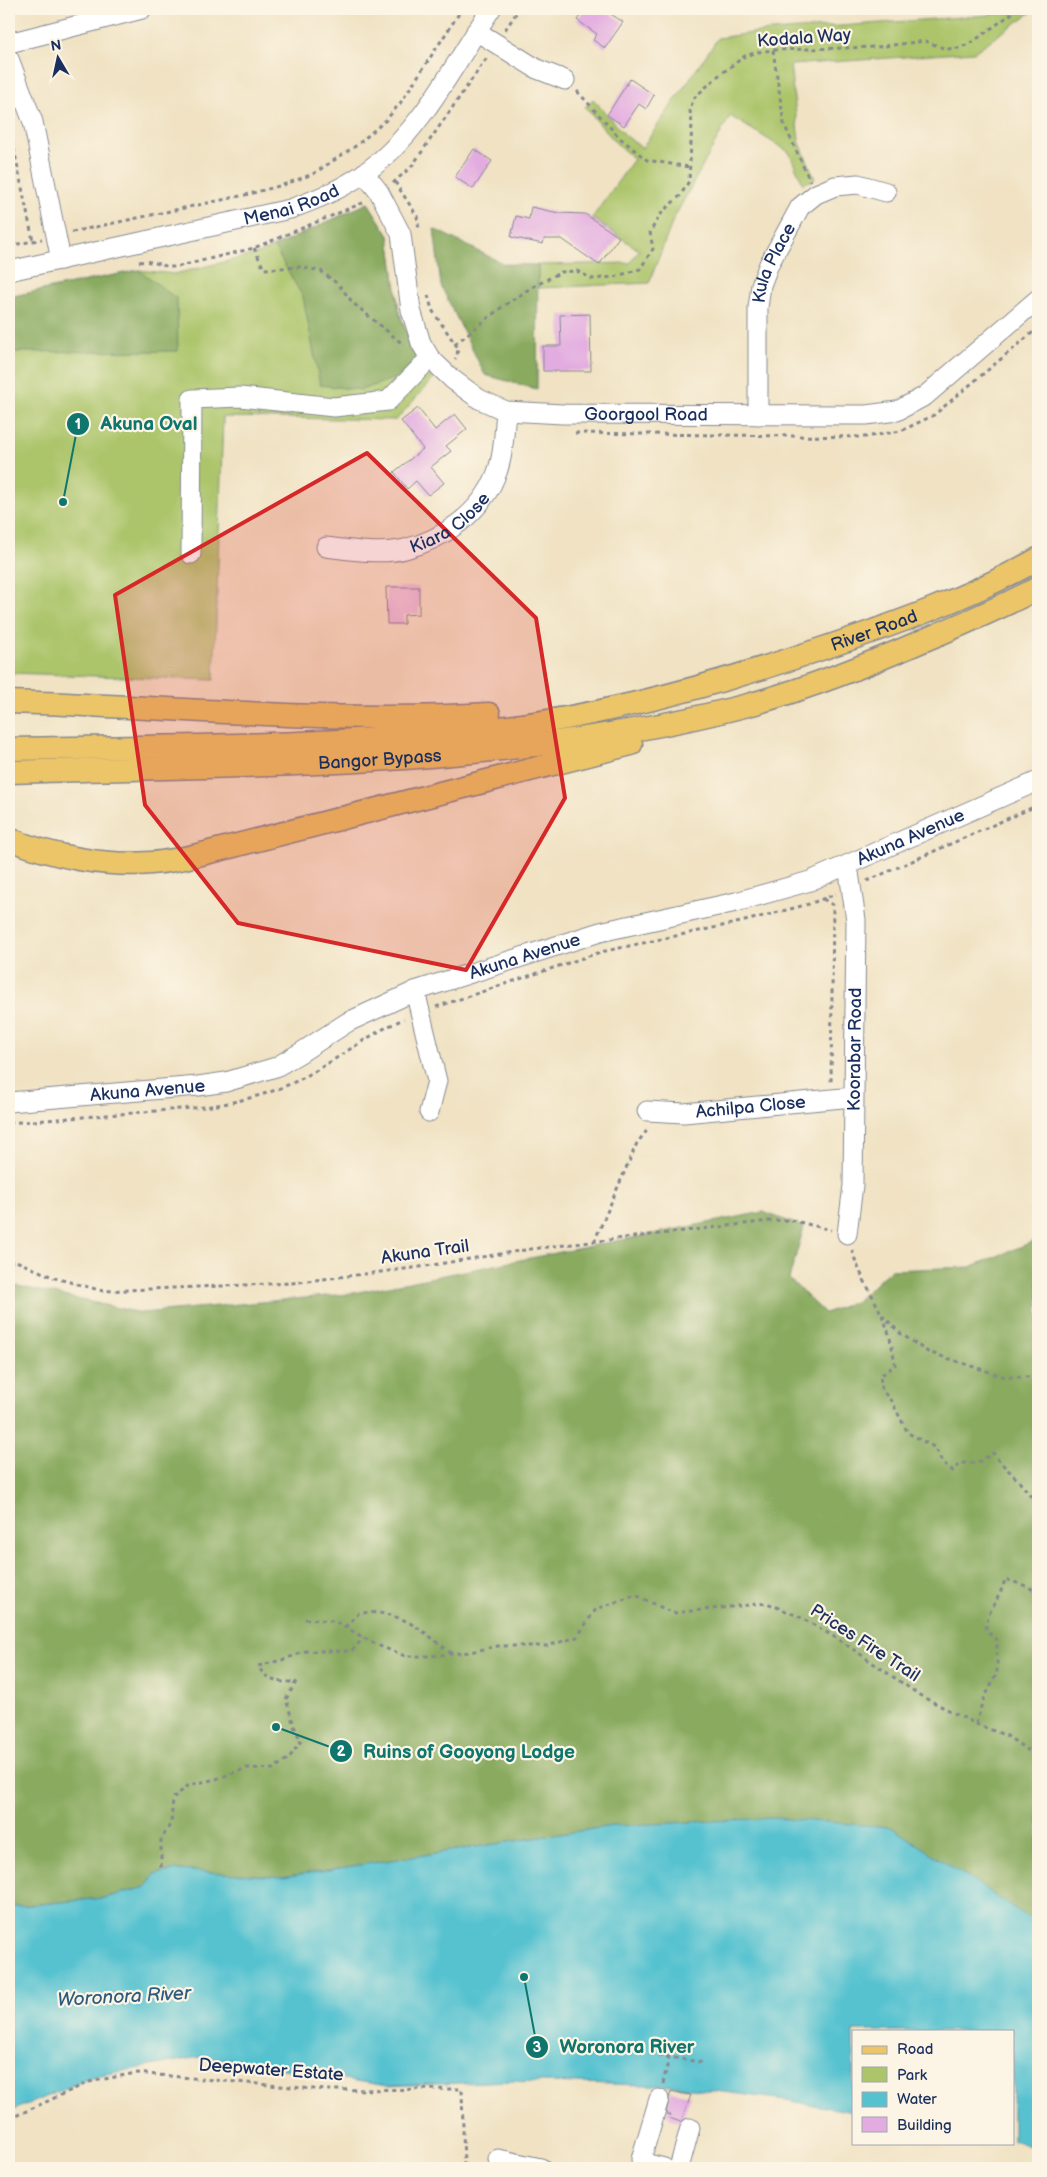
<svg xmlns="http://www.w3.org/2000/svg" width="1047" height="2177" font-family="'Balsamiq Sans',sans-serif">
	<rect width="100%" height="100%" fill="#fcf5e5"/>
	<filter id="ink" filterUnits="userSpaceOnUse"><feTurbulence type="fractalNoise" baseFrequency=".02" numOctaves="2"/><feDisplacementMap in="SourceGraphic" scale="10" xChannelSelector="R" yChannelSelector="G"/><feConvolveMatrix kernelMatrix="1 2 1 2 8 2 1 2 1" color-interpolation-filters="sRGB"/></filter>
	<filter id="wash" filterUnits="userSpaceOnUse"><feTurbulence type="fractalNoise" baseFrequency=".0096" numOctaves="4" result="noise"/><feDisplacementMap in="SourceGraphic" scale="20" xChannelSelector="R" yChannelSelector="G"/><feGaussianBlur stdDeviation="1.12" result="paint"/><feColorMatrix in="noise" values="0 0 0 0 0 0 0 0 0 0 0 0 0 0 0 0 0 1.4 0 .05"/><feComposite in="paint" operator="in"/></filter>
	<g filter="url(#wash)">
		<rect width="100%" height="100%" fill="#f0e2c3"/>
		<g fill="#acc56a" stroke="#647a64">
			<polygon points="998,9 1036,9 974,52 790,65 799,141 815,179 803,184 789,152 730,116 674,218 649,283 538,288 538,265 630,263 639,250 592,218 634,159 617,144 585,107 593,99 625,135 642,148 718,38 759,32 989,15"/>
			<polygon points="368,203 389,236 399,312 416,358 433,379 396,420 223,417 214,680 9,673 9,297 139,270 174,274 261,253"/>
		</g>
		<g fill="#89aa5e" stroke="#526c5e">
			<polygon points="368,203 389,236 399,312 416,358 401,376 361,390 320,385 303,297 274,247"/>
			<polygon points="434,229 504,264 538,265 537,389 485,375 441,286"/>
			<polygon points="139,270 177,299 178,351 9,352 9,297"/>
			<polygon points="763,1212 804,1227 789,1279 825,1313 857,1301 890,1270 970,1267 1037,1240 1038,1219 1038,1924 1020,1914 612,1826 282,1877 177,1870 155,1874 146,1887 104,1898 9,1907 9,1284 141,1313 348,1294"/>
		</g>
		<polygon fill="#56c2d0" stroke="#387897" points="774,1818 891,1827 1038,1924 1038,2149 1013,2140 1013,2031 853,2031 853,2112 786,2100 676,2086 511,2081 387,2086 205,2056 95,2076 9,2112 9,1907 104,1898 146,1887 155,1874 177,1870 282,1877 612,1826"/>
		<g id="blocks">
			<g fill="#e3ace1">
				<polygon points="585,9 603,9 623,22 605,48 593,40 597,34 577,20"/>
				<polygon points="630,79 654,95 646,109 639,104 624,126 607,115"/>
				<polygon points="474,149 492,161 473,189 455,177"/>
				<polygon points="531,207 559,213 585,214 619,237 599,265 562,239 544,239 543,244 511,237 516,216 529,219"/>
				<polygon points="590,314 591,371 543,371 543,346 561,346 560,315"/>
				<polygon points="418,408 435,430 455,414 467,429 446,446 451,451 431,467 444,483 428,495 416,481 407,489 394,472 423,449 401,421"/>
				<polygon points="386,587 419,587 419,614 404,615 404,624 387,624"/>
				<polygon points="671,2091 691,2095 681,2122 669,2118 670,2115 666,2114"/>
			</g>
		</g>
	</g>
	<g filter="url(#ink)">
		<use href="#blocks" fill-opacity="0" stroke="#868890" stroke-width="1"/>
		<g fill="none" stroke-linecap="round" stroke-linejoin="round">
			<g stroke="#868890" stroke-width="21">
				<g id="minor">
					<polyline points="476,31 537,69 565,80"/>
					<polyline points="9,43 142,9"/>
					<polyline points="9,59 33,122 61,260"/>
					<path id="s1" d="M364 173 379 192 401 234 411 310 421 343 430 358 452 379 479 399 506 411 563 414 866 415 897 411 925 396 1038 299"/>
					<path id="s2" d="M9 271 290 209C316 200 340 190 363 174 419 136 454 64 491 9"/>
					<path id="s3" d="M758 415V308L761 285 769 264 800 207 816 194 835 186 858 184 886 192"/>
					<path id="s4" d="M326 547C349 550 383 555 405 549 444 539 481 513 496 475 504 456 504 431 506 411"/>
					<polyline points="191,554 192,399 240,397 334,407 388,401 430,358"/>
					<polyline points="415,991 437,1081 429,1112"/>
					<path id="s5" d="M9 1102 198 1086 226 1082 276 1067 300 1053 348 1022 415 991 600 932 736 902 810 881 1038 781"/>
					<path id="s6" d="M647 1111 684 1113 853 1097"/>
					<path id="s7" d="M847 1234 853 1185 856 920 848 866"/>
					<polyline points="659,2099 641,2159 644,2163 664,2168"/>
					<polyline points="498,2159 541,2168"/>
					<polyline points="679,2168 690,2128"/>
				</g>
			</g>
			<g stroke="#868890" stroke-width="25">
				<g id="major">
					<path d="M9 702C168 706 329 724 489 714"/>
					<path id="s8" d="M9 749C175 746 343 747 508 727 611 714 714 685 812 652 890 626 967 599 1038 559"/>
					<path id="s9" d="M9 772C256 765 507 768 748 705 810 688 869 664 927 639 965 623 1002 607 1038 588"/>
					<path d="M9 839C52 856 104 867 151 863 172 862 194 856 214 851L631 744"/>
				</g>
			</g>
			<g stroke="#868890" stroke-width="3" stroke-dasharray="4 4" stroke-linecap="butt">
				<polyline points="505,30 519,9"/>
				<polyline points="773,50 784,124 810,181"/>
				<polyline points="577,91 620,138 647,160 689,167"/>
				<polyline points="9,125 33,241"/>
				<polyline points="395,182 417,216 419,229"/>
				<polyline points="393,183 412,166 488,56"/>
				<polyline points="72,232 245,195 283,185 313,174 357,145 386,120 401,102 462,9"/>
				<polyline points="9,246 42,239"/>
				<polyline points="254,248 264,269 300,267 321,271 339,285 353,303 404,345"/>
				<path d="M139 262C153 259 163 268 176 267L254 248 365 202"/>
				<polyline points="428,295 432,310 458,348 457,356 455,359"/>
				<polyline points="455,344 498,310 529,289 561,272 577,271 592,279 614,277 640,269 653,249 650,232 663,211 680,196 689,181 692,123 690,111 693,99 718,76 745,56 758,52 773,50 877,47 925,41 946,49 960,48 974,41 1018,9"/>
				<polyline points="575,433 865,437 901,431 934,415 1038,328"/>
				<polyline points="867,881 1038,805"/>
				<polyline points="823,899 833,905 831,1084"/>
				<polyline points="436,1007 601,952 741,922 809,904 836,894"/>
				<path d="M9 1123 205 1107C231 1103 259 1097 283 1087 326 1070 361 1037 404 1019"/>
				<polyline points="594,1242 637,1143 649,1128"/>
				<path d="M852 1250C859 1275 874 1296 884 1320 890 1335 893 1349 895 1365L880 1376 882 1390 892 1402 908 1433 934 1447 942 1462 953 1471 961 1463H977L993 1453C1002 1465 1012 1473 1021 1484 1028 1491 1029 1497 1038 1502"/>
				<polyline points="9,1262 16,1261 55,1278 103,1291 292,1283 420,1267 531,1249 770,1221 791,1220 831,1230"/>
				<polyline points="882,1315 900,1333 928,1352 1005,1377 1038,1377"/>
				<polyline points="305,1619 334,1621 377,1645 405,1656 430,1656 470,1652 498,1646 547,1646 577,1637 596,1609 636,1595 673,1613 767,1603 800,1617 838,1639 921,1696 976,1724 1007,1736 1038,1757"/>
				<path d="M345 1627 359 1613C400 1609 422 1630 452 1654"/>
				<path d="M976 1724 982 1703 997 1673V1640L986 1630C986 1610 1001 1598 1005 1579L1029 1587 1038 1594"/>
				<path d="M161 1867V1840L171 1823 173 1798 189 1785 216 1779 247 1768 273 1769 289 1758 301 1741 294 1726 286 1699 296 1682C276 1682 269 1683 258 1666L285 1659 306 1651H351L364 1638"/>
				<polyline points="658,2055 705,2063"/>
				<polyline points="663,2084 669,2057"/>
				<polyline points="9,2119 89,2082 136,2073 325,2090 462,2089 464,2168"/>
			</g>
			<use href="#minor" stroke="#fff" stroke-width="19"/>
			<use href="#major" stroke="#ecc569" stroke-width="22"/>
		</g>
	</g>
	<path fill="#d62828" fill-opacity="0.2" stroke="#d62828" stroke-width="4" stroke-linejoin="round" d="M367 453 536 618 565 798 466 970 238 923 145 805 115 595Z"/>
	<g text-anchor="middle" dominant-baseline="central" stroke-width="4.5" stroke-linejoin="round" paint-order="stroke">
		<g font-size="18" fill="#1b2f5e" stroke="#fcf5e5">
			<text transform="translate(804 38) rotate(-4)">Kodala Way</text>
			<text stroke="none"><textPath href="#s2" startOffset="290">Menai Road</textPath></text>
			<text stroke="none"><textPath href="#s3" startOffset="155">Kula Place</textPath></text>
			<text stroke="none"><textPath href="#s1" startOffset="434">Goorgool Road</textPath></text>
			<text stroke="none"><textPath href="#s4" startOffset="132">Kiara Close</textPath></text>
			<text stroke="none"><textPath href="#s8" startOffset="879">River Road</textPath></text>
			<text stroke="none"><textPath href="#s9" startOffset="371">Bangor Bypass</textPath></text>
			<text stroke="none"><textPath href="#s5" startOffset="949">Akuna Avenue</textPath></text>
			<text stroke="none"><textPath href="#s5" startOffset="544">Akuna Avenue</textPath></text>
			<text stroke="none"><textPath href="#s7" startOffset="185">Koorabar Road</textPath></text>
			<text stroke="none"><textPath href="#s5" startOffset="139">Akuna Avenue</textPath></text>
			<text stroke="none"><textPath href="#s6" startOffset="104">Achilpa Close</textPath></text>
			<text transform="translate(425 1252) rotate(-8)">Akuna Trail</text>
			<text transform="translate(865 1643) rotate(33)">Prices Fire Trail</text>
			<text transform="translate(271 2070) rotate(4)">Deepwater Estate</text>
		</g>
		<g font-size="19" font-style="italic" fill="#2d5b80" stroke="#fcf5e5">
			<text transform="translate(124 1997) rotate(-3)">Woronora River</text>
		</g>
	</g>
	<path fill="none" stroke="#0f766e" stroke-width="2" d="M63 502L78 424M276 1727L341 1751M524 1977L537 2047"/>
	<g fill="#0f766e" stroke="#fcf5e5" stroke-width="2">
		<circle cx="63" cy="502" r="5"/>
		<circle cx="276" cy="1727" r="5"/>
		<circle cx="524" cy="1977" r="5"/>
		<circle cx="78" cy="424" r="12"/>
		<circle cx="341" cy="1751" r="12"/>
		<circle cx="537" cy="2047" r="12"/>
	</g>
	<g font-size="15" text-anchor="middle" font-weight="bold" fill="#fff">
		<text x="78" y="429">1</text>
		<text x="341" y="1756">2</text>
		<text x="537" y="2052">3</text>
	</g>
	<g font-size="19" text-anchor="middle" font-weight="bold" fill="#0f766e" stroke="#fcf5e5" stroke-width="4.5" stroke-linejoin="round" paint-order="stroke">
		<text x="149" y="430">Akuna Oval</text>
		<text x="469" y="1758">Ruins of Gooyong Lodge</text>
		<text x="627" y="2053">Woronora River</text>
	</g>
	<rect width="1047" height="2177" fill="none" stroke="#fcf5e5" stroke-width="30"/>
	<rect x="852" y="2030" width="162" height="115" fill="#fcf5e5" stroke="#a2a6af"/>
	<rect x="862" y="2046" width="25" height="8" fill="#ecc569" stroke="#a2a6af"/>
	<text x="897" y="2054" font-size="15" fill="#1b2f5e">Road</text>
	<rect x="862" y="2067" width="25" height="15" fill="#acc56a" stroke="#a2a6af"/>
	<text x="897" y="2080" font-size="15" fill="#1b2f5e">Park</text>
	<rect x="862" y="2092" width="25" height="15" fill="#56c2d0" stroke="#a2a6af"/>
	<text x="897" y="2104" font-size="15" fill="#1b2f5e">Water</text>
	<rect x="862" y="2117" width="25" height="15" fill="#e3ace1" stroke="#a2a6af"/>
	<text x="897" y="2130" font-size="15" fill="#1b2f5e">Building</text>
	<g transform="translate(58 58) rotate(351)" stroke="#fcf5e5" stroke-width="4" paint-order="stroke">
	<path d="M0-4L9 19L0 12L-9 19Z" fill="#1b2f5e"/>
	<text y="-8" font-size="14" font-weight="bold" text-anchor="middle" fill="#1b2f5e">N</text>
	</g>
</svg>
